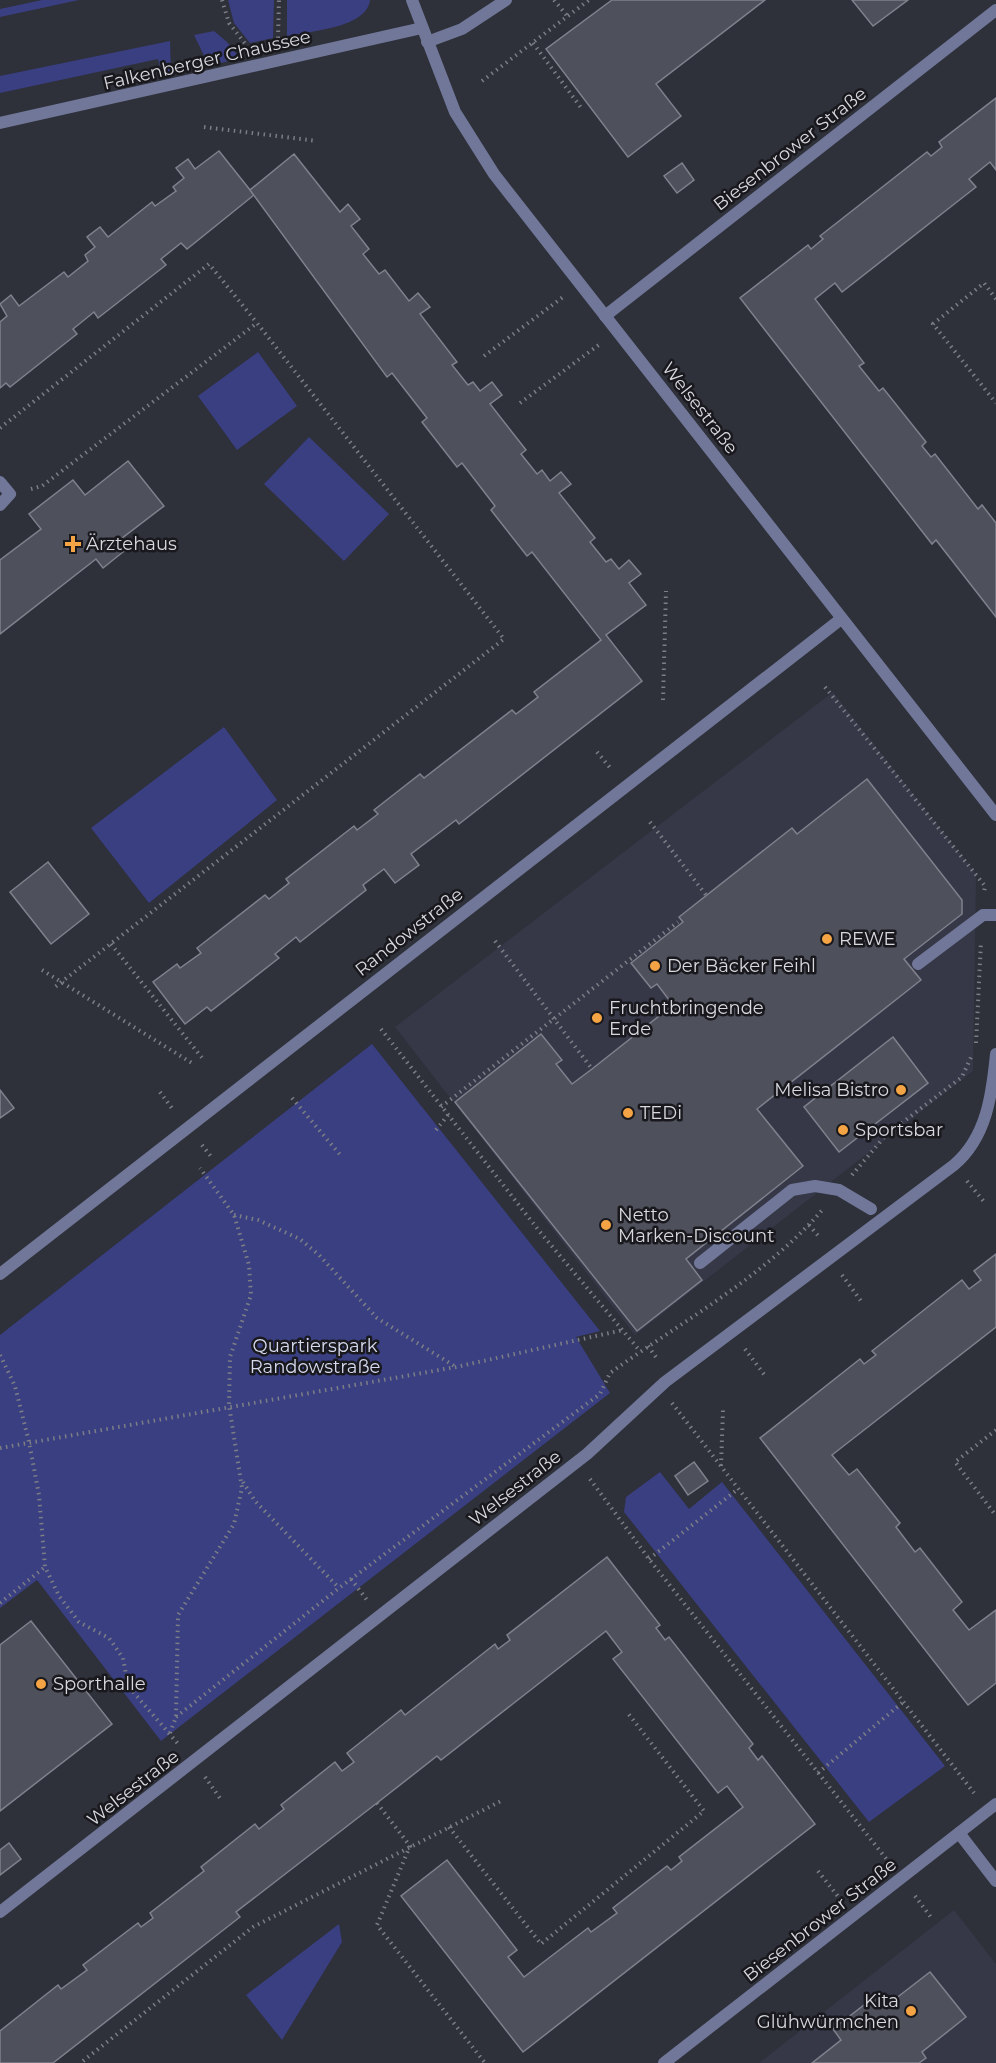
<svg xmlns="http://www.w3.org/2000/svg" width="996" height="2063" font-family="Montserrat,sans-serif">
	<rect width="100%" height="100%" fill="#2e303a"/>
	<g fill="#363848">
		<polygon points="833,692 976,874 973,1071 635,1335 395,1027"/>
		<polygon points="954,1910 996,1964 996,2063 759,2063"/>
	</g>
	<g fill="#3a3f81">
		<polygon points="42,0 79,0 0,17 0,9"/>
		<polygon points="228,0 274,0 273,38 250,43 234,23"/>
		<path d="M287 0H370C367 28 310 31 287 36Z"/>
		<polygon points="214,31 227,42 240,58 209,66 194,35"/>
		<polygon points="170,41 171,73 162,75 158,59 0,93 0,76"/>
		<polygon points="258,352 297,406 237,450 198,396"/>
		<polygon points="309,437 389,514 344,561 264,484"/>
		<polygon points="224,727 277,800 149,903 91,828"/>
		<polygon points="372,1044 600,1331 576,1337 610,1393 161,1741 37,1580 0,1608 0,1335"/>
		<polygon points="660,1472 689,1509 722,1482 945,1766 869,1822 624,1512 626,1497"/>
		<polygon points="339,1924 342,1942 282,2040 246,1995"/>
	</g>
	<g fill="#4e505b" stroke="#7f818d" stroke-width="1.5">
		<polygon points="612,0 765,0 656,84 681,116 628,157 546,49"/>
		<polygon points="852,0 908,0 873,26"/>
		<polygon points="996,98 996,170 990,162 969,179 976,187 842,292 835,283 815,299 864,363 859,366 879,391 883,388 926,442 922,446 931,457 935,454 978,509 982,505 996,523 996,617 936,540 932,544 740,298 808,245 811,249 823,239 820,236 927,152 931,156 942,147 939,142"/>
		<polygon points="219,151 254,195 187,249 181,243 161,259 166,265 98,318 94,312 73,329 77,334 10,387 6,383 0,388 0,322 7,316 0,304 11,295 19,306 64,272 68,277 88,261 85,255 95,247 87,237 100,227 108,237 152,202 155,206 176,191 173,187 184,178 176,168 188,159 195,169"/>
		<polygon points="294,154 340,212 348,204 360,219 351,226 369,249 363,254 379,274 385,270 409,301 418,293 430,307 420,314 457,362 452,365 468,385 473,382 480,391 492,382 502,395 490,404 526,450 521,454 537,474 542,470 550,481 561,472 571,484 559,493 595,538 590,542 606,562 611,559 619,569 629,560 641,574 629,583 646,605 606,635 642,681 459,824 456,820 411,854 419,865 395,883 384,869 363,885 366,890 300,942 296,937 275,954 279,958 211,1011 207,1007 185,1024 153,982 177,964 180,968 201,953 197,948 265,895 269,899 289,883 286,879 354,826 357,830 378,814 374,810 420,774 424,778 512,710 516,714 538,697 534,692 601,640 532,552 527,556 491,510 495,506 462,463 457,467 422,422 427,418 392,373 387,377 250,190"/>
		<polygon points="682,163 694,180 677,193 664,176"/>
		<polygon points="128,461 164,506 121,539 128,548 103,568 96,559 0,634 0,560 41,529 29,514 73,480 85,495"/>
		<polygon points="867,779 962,900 962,914 904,959 921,980 757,1109 803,1166 686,1259 702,1280 637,1331 455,1102 541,1034 562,1060 556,1064 572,1084 592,1069 673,1005 657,984 651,988 631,963 683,922 679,917 792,828 797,834"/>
		<polygon points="48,862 89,914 51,944 10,892"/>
		<polygon points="893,1037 928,1083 839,1152 804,1107"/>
		<polygon points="0,1090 14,1108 0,1118"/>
		<polygon points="996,1254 996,1327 832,1455 849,1475 857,1469 900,1523 896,1527 915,1552 920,1548 962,1602 953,1610 969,1630 996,1610 996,1683 968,1705 760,1438 860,1359 864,1364 876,1355 872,1351 962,1280 969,1289 981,1280 974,1271"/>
		<polygon points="694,1462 708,1481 688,1495 675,1476"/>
		<polygon points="607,1557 660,1625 656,1628 665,1640 669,1637 753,1744 749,1748 758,1760 762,1756 815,1824 523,2052 401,1896 447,1860 517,1950 508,1957 524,1977 588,1928 591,1932 617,1913 613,1908 667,1866 671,1870 682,1861 679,1857 743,1807 727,1786 718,1793 613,1659 622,1652 606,1631 441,1760 437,1756 377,1803 236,1912 240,1917 53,2063 0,2063 0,2031 58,1985 61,1989 87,1970 83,1965 138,1923 141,1927 153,1918 150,1913 204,1871 201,1867 255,1824 259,1829 284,1809 281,1805 335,1762 342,1771 354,1762 347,1753 401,1710 405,1715 495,1644 498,1649 510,1640 507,1635"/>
		<polygon points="31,1621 112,1724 0,1811 0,1645"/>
		<polygon points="9,1843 21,1859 0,1875 0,1850"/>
		<polygon points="930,1972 966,2017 922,2052 926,2058 919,2063 812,2063 841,2040 833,2029 877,1995 886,2006"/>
	</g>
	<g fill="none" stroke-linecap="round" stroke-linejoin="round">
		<g stroke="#7c7e86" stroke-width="4" stroke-dasharray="1.5 4.5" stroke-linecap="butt">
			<polyline points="222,0 229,23 247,46"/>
			<polyline points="554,0 568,17"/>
			<polyline points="278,38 279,0"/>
			<polyline points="533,43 582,109"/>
			<polyline points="482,81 589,0"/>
			<polyline points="204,127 317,141"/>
			<polyline points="996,299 984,283 933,324 996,403"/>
			<polyline points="484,356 563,297"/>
			<polyline points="520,403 600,344"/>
			<polyline points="0,428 209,264 257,323"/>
			<polyline points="31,489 42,486 257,323 504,639 55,987"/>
			<polyline points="825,687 985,886 984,893"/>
			<polyline points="663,700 666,591"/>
			<polyline points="597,752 612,770"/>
			<polyline points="650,822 706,895"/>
			<polyline points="495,941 592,1069"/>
			<polyline points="111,944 203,1059"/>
			<polyline points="42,970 195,1065"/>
			<polyline points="381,1029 540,1232 640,1351"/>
			<polyline points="976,1043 981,942"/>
			<polyline points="160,1092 174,1111"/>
			<polyline points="292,1098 342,1157"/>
			<polyline points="441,1107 678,922"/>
			<polyline points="436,1130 448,1115"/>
			<polyline points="202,1145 213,1159"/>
			<polyline points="852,1175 886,1135 962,1077 972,1055"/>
			<polyline points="967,1181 985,1203"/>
			<polyline points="234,1215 258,1220 300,1239 319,1255 377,1318 456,1367"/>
			<polyline points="809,1225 820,1238"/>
			<polyline points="842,1275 861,1301"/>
			<polyline points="648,1346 658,1360"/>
			<polyline points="745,1349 766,1377"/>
			<polyline points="0,1355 15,1386 29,1442 39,1495 45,1567 59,1596 79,1622 109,1638 123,1658 128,1686 180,1746"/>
			<polyline points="672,1403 974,1793"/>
			<polyline points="996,1430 955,1462 994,1513 996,1512"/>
			<polyline points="0,1448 456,1367 623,1330"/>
			<polyline points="721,1466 723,1410"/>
			<polyline points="590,1479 649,1559 888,1861"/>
			<polyline points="243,1482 255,1501 339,1588"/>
			<polyline points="649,1559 738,1489"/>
			<polyline points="351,1579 367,1600"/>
			<polyline points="0,1603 45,1567"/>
			<path d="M176 1717 339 1588 600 1394 610 1373C681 1322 766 1276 824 1208"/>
			<polyline points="170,1733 176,1717 178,1615 234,1524 242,1488 229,1405 230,1357 251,1295 249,1265 234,1215 200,1168"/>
			<polyline points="818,1773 902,1703"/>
			<polyline points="205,1777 222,1801"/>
			<polyline points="377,1803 410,1846 377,1925 485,2063"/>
			<polyline points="449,1827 541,1944 704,1811 627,1712"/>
			<polyline points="818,1871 840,1899"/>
			<polyline points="915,1896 933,1920"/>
			<polyline points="83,2061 253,1927 501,1801"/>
		</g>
		<g stroke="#717798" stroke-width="12">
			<polyline points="427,42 462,29 506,0"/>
			<polyline points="918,964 983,915 996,915"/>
			<polyline points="700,1263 792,1190 815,1186 839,1190 871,1209"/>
		</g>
		<g stroke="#717798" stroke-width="12">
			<polyline points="412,0 455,112 494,174 996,815"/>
			<polyline points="0,123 422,28"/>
			<polyline points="605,316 996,10"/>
			<polyline points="0,482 10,494 0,505"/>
			<polyline points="0,1274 841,619"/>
			<polyline points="959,1833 996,1881"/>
			<path d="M0 1912 587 1454 665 1382 954 1165C987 1137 992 1094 996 1054"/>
			<polyline points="664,2063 996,1804"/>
		</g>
	</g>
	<g fill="#f4a444" stroke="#18181d" stroke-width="2">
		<path d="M70 535h6v6h6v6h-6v6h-6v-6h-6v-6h6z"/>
		<circle cx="827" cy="939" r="6"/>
		<circle cx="655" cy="966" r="6"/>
		<circle cx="597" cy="1018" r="6"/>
		<circle cx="901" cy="1090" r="6"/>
		<circle cx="628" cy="1113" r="6"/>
		<circle cx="843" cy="1130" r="6"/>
		<circle cx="606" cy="1225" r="6"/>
		<circle cx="41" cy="1684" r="6"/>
		<circle cx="911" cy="2011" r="6"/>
	</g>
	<g text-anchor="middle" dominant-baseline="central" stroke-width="5" stroke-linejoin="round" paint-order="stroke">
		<g font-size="18" fill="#d7d9df" stroke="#18181d">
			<text transform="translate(207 60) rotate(-13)">Falkenberger Chaussee</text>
			<text transform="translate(790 149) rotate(-38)">Biesenbrower Straße</text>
			<text transform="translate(700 408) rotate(52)">Welsestraße</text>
			<text transform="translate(409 932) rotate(-38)">Randowstraße</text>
			<text transform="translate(515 1488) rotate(-38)">Welsestraße</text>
			<text transform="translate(133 1788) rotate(-38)">Welsestraße</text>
			<text transform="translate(820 1920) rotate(-38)">Biesenbrower Straße</text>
		</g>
		<g font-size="18" fill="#d7d9df" stroke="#18181d" text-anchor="start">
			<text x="86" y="544">Ärztehaus</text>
			<text x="839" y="939">REWE</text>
			<text x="667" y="966">Der Bäcker Feihl</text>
			<text x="609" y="1008">Fruchtbringende<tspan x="609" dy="21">Erde</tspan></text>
			<text x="889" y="1090" text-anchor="end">Melisa Bistro</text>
			<text x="640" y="1113">TEDi</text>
			<text x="855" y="1130">Sportsbar</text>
			<text x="618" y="1215">Netto<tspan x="618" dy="21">Marken-Discount</tspan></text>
			<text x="53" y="1684">Sporthalle</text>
			<text x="899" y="2001" text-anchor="end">Kita<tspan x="899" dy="21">Glühwürmchen</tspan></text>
		</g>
		<g font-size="18" fill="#d6daef" stroke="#18181d">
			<text x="315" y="1346">Quartierspark<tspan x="315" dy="21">Randowstraße</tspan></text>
		</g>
	</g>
</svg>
